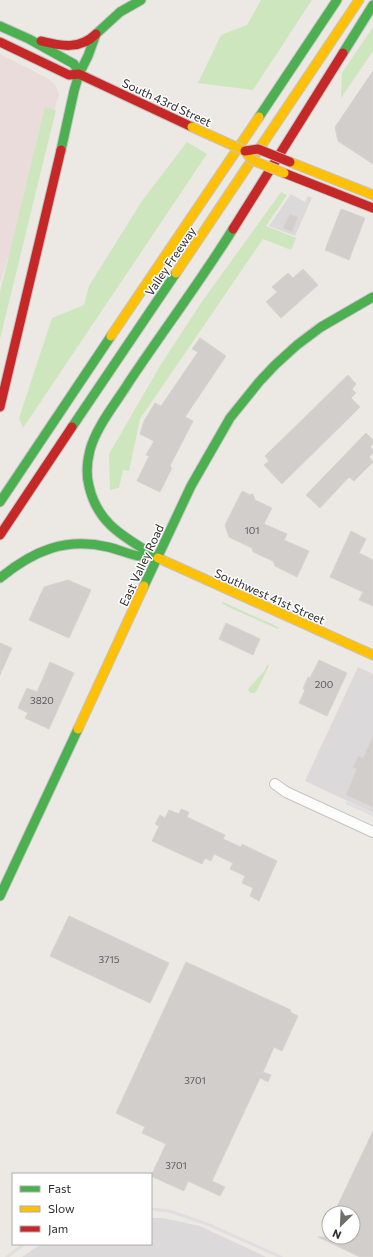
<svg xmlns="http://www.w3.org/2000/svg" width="373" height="1257" font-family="Commissioner,sans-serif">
	<rect width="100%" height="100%" fill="#ece8e4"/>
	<g fill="#dcd9db">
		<polygon points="291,194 305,202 308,196 312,198 295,236 269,226"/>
		<polygon points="358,667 373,674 373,813 305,781"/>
		<polygon points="151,1218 163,1218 200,1226 266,1257 22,1257 41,1244 151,1244"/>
	</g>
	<polygon fill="#e9dcdb" points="0,54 49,79 56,86 59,95 0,283"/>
	<g fill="#cee6be">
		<polygon points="261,0 312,0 253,90 198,83 221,35 247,25"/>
		<polygon points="373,27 373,51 341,98 342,73"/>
		<polygon points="45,107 56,110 0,339 0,292"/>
		<polygon points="187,142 207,154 23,428 19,418 52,318 84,305 89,286 142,201"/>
		<polygon points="281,192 287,195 266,226 296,238 291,250 263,239 140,419 129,471 123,470 119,488 110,490 109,454 160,366 201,303"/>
		<polygon points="223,602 274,625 279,628 278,629 228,607 222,603"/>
		<polygon points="267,665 269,666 256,692 254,693 250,693 248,689 265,670"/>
	</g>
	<g fill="#d1cecb" stroke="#d7d4d0">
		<polygon points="373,71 373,164 338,141 335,127"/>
		<polygon points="341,209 365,218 349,260 325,250"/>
		<polygon points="290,214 298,217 292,232 283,228"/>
		<polygon points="303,269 318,285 281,318 266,302 277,292 272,287 288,273 293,278"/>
		<polygon points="200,338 226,356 185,417 193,421 170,466 172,468 160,492 137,481 149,456 146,455 154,441 140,434 144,421 155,403 161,406 198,352 192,349"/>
		<polygon points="348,375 356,384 352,389 356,393 351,398 360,407 282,484 264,465 269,461 265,456"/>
		<polygon points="366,433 373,440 373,444 370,447 373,450 373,453 369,457 373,462 354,481 349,477 320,508 306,495"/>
		<polygon points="242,491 250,495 253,494 255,500 272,508 264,524 287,534 284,540 309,551 297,577 275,566 273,561 253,552 252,548 229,537 225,525"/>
		<polygon points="351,531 366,539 359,553 373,560 373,606 359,600 363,592 330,577"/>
		<polygon points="68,580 91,590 69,638 29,620 44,587"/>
		<polygon points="226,623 260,639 253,655 219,639"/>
		<polygon points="0,643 12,648 0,675"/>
		<polygon points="319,660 347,673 327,716 299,703 305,690 303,689 308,677 310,678"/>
		<polygon points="50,662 74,673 49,729 25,718 28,713 18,708 27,688 37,692"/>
		<polygon points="373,736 373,807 346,795 357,769 353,767 358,756 363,758"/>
		<polygon points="181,809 189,812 187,817 225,835 223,839 241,847 242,844 277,861 259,901 250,896 253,888 242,883 245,876 230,869 233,863 214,854 211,861 205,858 202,864 152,841 159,826 155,824 160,815 165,818 169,810 179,814"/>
		<polygon points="69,916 169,963 150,1003 50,956"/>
		<polygon points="186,962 291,1010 290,1012 298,1016 282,1051 274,1047 263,1072 271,1075 268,1082 260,1078 212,1181 225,1187 220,1196 188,1181 184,1191 151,1176 166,1144 142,1133 145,1127 116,1113"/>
		<polygon points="373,1131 373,1257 360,1257 318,1237 353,1237 353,1213 334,1213"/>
	</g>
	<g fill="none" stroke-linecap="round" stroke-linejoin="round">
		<g stroke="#c5c4c5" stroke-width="12">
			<polyline id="street" points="275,784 286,792 373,832"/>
		</g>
		<g stroke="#c5c4c5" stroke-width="11">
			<g id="fast">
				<polyline points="0,26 29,39 74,64 79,74"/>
				<polyline points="343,53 373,5"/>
				<polyline points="259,117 337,0"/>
				<polyline points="61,150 74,91 79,74 88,56 96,34 120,12 141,0"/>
				<polyline points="72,427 176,273"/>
				<polyline points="0,502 111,336"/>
				<path d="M158 558C127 538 98 526 89 486 86 475 87 462 90 450 96 427 116 403 129 382 163 331 200 282 233 229"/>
				<path d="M0 578C33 551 65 537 108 547 122 550 133 557 147 557"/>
				<polyline points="144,586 191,486 230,418 259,382 275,365 297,345 321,327 373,297"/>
				<polyline points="0,896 78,729"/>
			</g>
		</g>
		<g stroke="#c5c4c5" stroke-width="11">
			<g id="slow">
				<polyline points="290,162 373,195"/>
				<polyline points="176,273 359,0"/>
				<polyline points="111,336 259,117"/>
				<polyline points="158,558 373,655"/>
				<polyline points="78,729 144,586"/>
			</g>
		</g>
		<g stroke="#c5c4c5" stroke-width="11">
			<g id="jam">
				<path d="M41 41C61 46 80 50 96 34"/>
				<polyline points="0,42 69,75 79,74 192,127"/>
				<polyline points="284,173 373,208"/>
				<polyline points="233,229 343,53"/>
				<polyline points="0,407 61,150"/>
				<polyline points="0,535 72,427"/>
			</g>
		</g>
		<use href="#street" stroke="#fcfcfb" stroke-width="10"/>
		<use href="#fast" stroke="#4caf50" stroke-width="9"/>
		<use href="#slow" stroke="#ffc107" stroke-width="9"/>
		<use href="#jam" stroke="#c62828" stroke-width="9"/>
		<g stroke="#dfdfe1" stroke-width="3">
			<polyline points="347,803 373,815"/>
			<polyline points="151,1209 169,1211 207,1224 281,1257"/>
			<polyline points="7,1257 24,1244"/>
		</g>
		<g stroke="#c5c4c5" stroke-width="11" stroke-linecap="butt">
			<polyline id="slow-bridge" points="192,127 245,151 252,160 284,173"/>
		</g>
		<g stroke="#c5c4c5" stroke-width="11" stroke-linecap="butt">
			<polyline id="jam-bridge" points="245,151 258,149 290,162"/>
		</g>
		<use href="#slow-bridge" stroke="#ffc107" stroke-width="9"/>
		<use href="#jam-bridge" stroke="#c62828" stroke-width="9"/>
	</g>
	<g text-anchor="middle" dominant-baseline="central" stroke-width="3" stroke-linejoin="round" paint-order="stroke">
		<g font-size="10" fill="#585857">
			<text x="252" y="530">101</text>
			<text x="324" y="684">200</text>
			<text x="42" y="700">3820</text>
			<text x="109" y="959">3715</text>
			<text x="195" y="1080">3701</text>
			<text x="176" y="1165">3701</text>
		</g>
		<g font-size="12" fill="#2e2e2e" stroke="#fff">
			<text transform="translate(167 102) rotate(25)">South 43rd Street</text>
			<text transform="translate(170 261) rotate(-56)">Valley Freeway</text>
			<text transform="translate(141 565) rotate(-65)">East Valley Road</text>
			<text transform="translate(270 596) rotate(24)">Southwest 41st Street</text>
		</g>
	</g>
	<rect x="12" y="1173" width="140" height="72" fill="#ffffff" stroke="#ababab"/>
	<rect x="20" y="1186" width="20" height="6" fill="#4caf50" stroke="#ababab"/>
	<text x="48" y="1193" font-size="12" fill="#2e2e2e">Fast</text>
	<rect x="20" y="1206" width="20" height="6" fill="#ffc107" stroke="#ababab"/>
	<text x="48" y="1213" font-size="12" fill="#2e2e2e">Slow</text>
	<rect x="20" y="1226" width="20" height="6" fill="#c62828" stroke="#ababab"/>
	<text x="48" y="1233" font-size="12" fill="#2e2e2e">Jam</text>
	<g transform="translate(341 1225) rotate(204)"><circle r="19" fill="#ffffff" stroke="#ababab"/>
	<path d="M0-3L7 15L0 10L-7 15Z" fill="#706f6e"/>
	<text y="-6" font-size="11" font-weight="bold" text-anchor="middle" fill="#2e2e2e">N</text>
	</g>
</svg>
